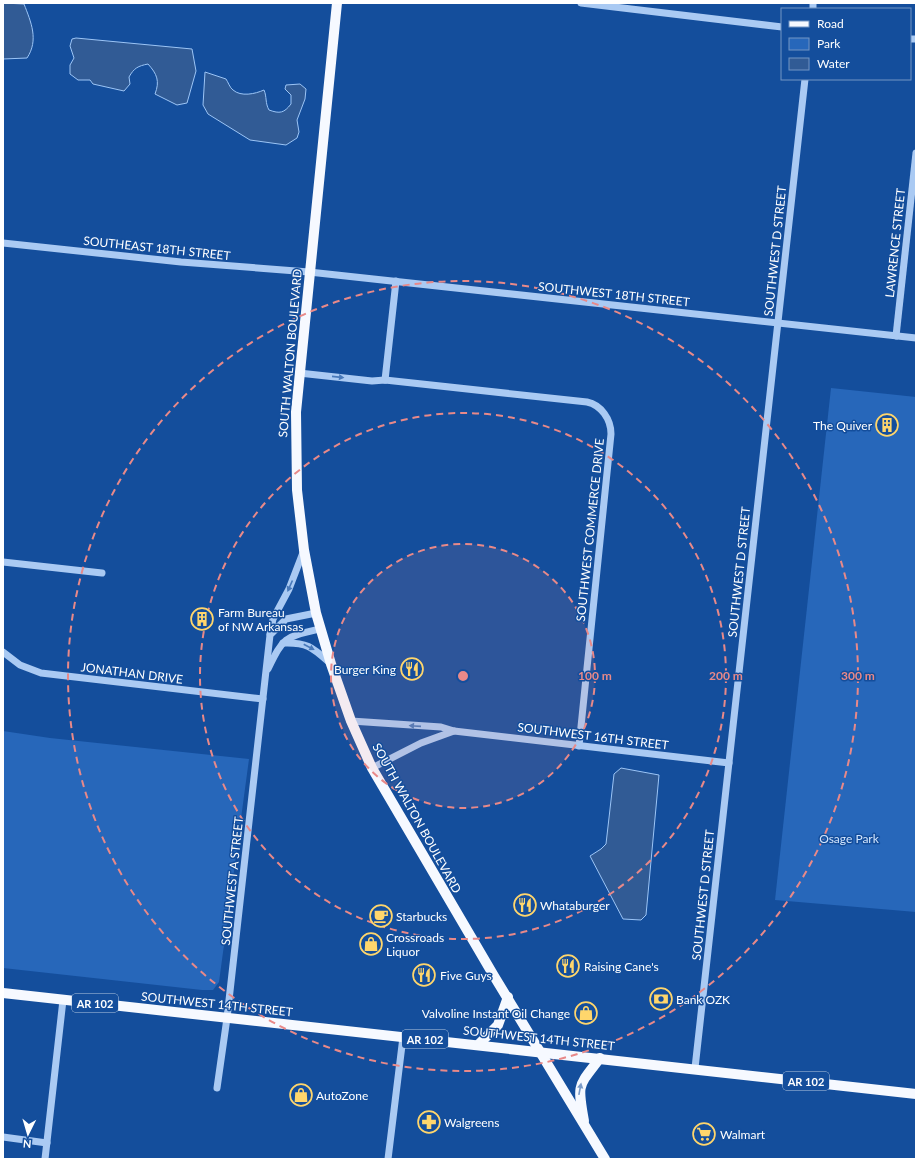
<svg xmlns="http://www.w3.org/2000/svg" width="919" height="1162" font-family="Lato,sans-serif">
	<rect width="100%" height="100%" fill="#144e9c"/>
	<g fill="#2767ba">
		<polygon points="831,388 916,397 916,912 775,900"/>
		<polygon points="3,731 50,738 249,759 219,982 213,990 202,990 3,968"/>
	</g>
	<g fill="#315b95" stroke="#9cc5f6">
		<path d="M3 3 24 4C31 22 39 40 27 58L3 59Z"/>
		<path d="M76 38 192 49 196 71 187 103 177 105 155 94C160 81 157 74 148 64 138 66 134 68 129 77L130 84 124 91 93 84 90 80H78L70 74V65L74 58 70 46 72 39Z"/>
		<path d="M205 72 226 79C228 82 230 88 233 90 241 97 255 94 264 90 267 97 265 103 269 110 280 114 284 113 291 104V95L285 89 286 85 300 84 306 89 305 99 297 120 299 132 297 138 286 145 250 140 208 114 203 105Z"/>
		<polygon points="621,768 659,775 646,915 641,920 623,919 590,856 601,849 606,844 614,774"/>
	</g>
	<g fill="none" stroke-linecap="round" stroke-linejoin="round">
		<g stroke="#aacaf3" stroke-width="7">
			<polyline points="581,3 782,27"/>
			<polyline points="813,9 813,3"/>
			<polyline points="910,39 916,39"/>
			<polyline points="3,243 181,262 309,272 916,338"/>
			<polyline points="896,336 916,153"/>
			<path d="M299 373 372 381 385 380 587 402C601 405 611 419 611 434L579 746"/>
			<polyline points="385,380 396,281"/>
			<polyline points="3,562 102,573"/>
			<polyline points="270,634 273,619 289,589 304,550"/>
			<path d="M283 643C308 642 313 648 331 664"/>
			<polyline points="3,652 20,665 41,673 263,699"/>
			<path d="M268 669C284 636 285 637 320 629"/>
			<polyline points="351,721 441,727 454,731 729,763"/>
			<polyline points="372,768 421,743 454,731"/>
			<polyline points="695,1068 805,79"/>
			<polyline points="217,1088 227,1018 270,635 286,619 316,613"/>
			<polyline points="3,1137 47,1143"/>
			<polyline points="45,1159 63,1000"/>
			<polyline points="388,1159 403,1037"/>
		</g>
		<g stroke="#f6f9ff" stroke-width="10">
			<polyline points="337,3 296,412 297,490 304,550 316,613 331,664 351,721 372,768 494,976 605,1159"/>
			<polyline points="3,993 916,1094"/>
			<polyline points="478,1045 498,1025 508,997"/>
			<path d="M584 1121C577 1083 578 1087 600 1058"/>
		</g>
	</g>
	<defs><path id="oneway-solid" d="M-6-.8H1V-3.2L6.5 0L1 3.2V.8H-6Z"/></defs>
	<g fill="#4879ba">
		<use href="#oneway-solid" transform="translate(338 377) rotate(6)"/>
		<use href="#oneway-solid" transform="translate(290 586) rotate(114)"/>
		<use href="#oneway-solid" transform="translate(309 647) rotate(28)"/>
		<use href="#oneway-solid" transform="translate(415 726) rotate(-176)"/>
	</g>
	<use fill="#7a9bc9" href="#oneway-solid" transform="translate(580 1089) rotate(-79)"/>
	<circle cx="463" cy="676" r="132" fill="#e88989" fill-opacity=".12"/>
	<g fill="none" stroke="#e88989" stroke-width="2" stroke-dasharray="7 5">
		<circle cx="463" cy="676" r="132"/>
		<circle cx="463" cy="676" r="263"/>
		<circle cx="463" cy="676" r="395"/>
	</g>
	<defs>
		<g id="building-ring" transform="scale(1.15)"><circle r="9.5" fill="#144e9c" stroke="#ffd66c" stroke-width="1.5"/><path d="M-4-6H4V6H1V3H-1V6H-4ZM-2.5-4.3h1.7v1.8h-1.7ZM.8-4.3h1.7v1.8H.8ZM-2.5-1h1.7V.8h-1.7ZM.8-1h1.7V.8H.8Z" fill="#ffd66c"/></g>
		<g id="restaurant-ring" transform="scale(1.15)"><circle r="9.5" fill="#144e9c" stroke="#ffd66c" stroke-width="1.5"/><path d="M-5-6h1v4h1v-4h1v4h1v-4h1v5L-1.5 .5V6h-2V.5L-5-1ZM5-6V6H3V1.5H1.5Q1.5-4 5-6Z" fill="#ffd66c"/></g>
		<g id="cafe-ring" transform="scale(1.15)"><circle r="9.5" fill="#144e9c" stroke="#ffd66c" stroke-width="1.5"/><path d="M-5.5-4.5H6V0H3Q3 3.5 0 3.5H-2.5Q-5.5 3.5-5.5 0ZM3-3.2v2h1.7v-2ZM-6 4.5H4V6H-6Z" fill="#ffd66c"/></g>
		<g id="shop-ring" transform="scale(1.15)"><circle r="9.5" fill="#144e9c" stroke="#ffd66c" stroke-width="1.5"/><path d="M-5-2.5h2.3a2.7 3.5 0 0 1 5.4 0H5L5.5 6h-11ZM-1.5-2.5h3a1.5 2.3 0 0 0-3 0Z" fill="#ffd66c"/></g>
		<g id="bank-ring" transform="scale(1.15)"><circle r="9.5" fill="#144e9c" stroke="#ffd66c" stroke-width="1.5"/><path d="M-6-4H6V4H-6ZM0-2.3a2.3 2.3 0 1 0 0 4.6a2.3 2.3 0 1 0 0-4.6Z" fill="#ffd66c"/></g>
		<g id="pharmacy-ring" transform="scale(1.15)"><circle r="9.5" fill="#144e9c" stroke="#ffd66c" stroke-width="1.5"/><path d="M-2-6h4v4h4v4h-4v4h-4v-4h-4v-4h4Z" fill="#ffd66c"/></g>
		<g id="supermarket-ring" transform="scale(1.15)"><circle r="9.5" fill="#144e9c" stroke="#ffd66c" stroke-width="1.5"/><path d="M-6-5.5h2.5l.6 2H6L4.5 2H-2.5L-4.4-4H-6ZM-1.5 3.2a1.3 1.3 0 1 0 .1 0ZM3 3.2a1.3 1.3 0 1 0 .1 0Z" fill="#ffd66c"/></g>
	</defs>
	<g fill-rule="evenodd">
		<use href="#building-ring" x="887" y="425"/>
		<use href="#building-ring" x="202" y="619"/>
		<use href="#restaurant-ring" x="412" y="669"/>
		<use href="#restaurant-ring" x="525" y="905"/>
		<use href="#cafe-ring" x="381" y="916"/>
		<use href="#shop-ring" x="371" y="944"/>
		<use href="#restaurant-ring" x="568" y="966"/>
		<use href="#restaurant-ring" x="424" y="975"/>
		<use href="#bank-ring" x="661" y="999"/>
		<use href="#shop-ring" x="586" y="1013"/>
		<use href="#shop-ring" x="301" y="1095"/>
		<use href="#pharmacy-ring" x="429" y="1122"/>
		<use href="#supermarket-ring" x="704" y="1134"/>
	</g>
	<g text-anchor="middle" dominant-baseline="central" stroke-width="3" stroke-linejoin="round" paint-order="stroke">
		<g fill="#144e9c" stroke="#b8cae1" stroke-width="1">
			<rect x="72" y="994" width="46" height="18" rx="3"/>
			<rect x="402" y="1030" width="46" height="18" rx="3"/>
			<rect x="783" y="1072" width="46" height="18" rx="3"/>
		</g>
		<g font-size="11" font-weight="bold" fill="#fff">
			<text x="95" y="1003">AR 102</text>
			<text x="425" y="1039">AR 102</text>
			<text x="806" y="1081">AR 102</text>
		</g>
		<g font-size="12" fill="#fff" stroke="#144e9c">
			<text transform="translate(895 243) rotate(-84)">LAWRENCE STREET</text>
			<text transform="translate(157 248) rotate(6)">SOUTHEAST 18TH STREET</text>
			<text transform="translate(775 251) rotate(-84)">SOUTHWEST D STREET</text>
			<text transform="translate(614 294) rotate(6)">SOUTHWEST 18TH STREET</text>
			<text transform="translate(290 353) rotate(-85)">SOUTH WALTON BOULEVARD</text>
			<text transform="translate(590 530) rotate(-84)">SOUTHWEST COMMERCE DRIVE</text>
			<text transform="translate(739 572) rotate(-84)">SOUTHWEST D STREET</text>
			<text transform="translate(132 673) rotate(7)">JONATHAN DRIVE</text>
			<text transform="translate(593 736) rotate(7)">SOUTHWEST 16TH STREET</text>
			<text transform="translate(417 818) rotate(61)">SOUTH WALTON BOULEVARD</text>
			<text transform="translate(232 881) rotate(-84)">SOUTHWEST A STREET</text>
			<text transform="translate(703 895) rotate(-84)">SOUTHWEST D STREET</text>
			<text transform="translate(217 1004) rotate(6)">SOUTHWEST 14TH STREET</text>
			<text transform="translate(539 1038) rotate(6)">SOUTHWEST 14TH STREET</text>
		</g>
		<g font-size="12" fill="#fff" stroke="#144e9c" text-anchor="start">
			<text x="872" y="425" text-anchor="end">The Quiver</text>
			<text x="218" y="612">Farm Bureau<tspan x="218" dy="14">of NW Arkansas</tspan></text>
			<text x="396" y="669" text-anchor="end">Burger King</text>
			<text x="540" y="905">Whataburger</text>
			<text x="396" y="916">Starbucks</text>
			<text x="386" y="937">Crossroads<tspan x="386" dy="14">Liquor</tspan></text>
			<text x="584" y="966">Raising Cane's</text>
			<text x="440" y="975">Five Guys</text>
			<text x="676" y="999">Bank OZK</text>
			<text x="570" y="1013" text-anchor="end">Valvoline Instant Oil Change</text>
			<text x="316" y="1095">AutoZone</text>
			<text x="444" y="1122">Walgreens</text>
			<text x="720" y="1134">Walmart</text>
		</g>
		<g font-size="12" fill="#d2e5fd" stroke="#144e9c">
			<text x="849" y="838">Osage Park</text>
		</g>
	</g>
	<circle cx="463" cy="676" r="6" fill="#e88989" stroke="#144e9c" stroke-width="2"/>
	<g font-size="12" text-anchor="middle" font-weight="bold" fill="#e88989" stroke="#144e9c" stroke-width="3" stroke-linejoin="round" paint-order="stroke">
		<text x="595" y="680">100 m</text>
		<text x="726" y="680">200 m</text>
		<text x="858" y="680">300 m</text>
	</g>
	<rect width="919" height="1162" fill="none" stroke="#ffffff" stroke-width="8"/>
	<rect x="781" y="8" width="130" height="72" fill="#144e9c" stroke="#7295c4"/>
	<rect x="789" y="21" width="20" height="6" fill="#f6f9ff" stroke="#7295c4"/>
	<text x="817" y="28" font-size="12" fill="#ffffff">Road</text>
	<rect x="789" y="38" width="20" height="12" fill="#2767ba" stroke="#7295c4"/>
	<text x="817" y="48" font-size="12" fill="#ffffff">Park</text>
	<rect x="789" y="58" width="20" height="12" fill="#315b95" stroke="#7295c4"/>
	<text x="817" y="68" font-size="12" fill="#ffffff">Water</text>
	<g transform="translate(28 1134) rotate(185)" stroke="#144e9c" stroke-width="3" paint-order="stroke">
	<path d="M0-3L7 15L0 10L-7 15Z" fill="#ffffff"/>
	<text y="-6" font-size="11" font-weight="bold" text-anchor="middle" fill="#ffffff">N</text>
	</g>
</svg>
